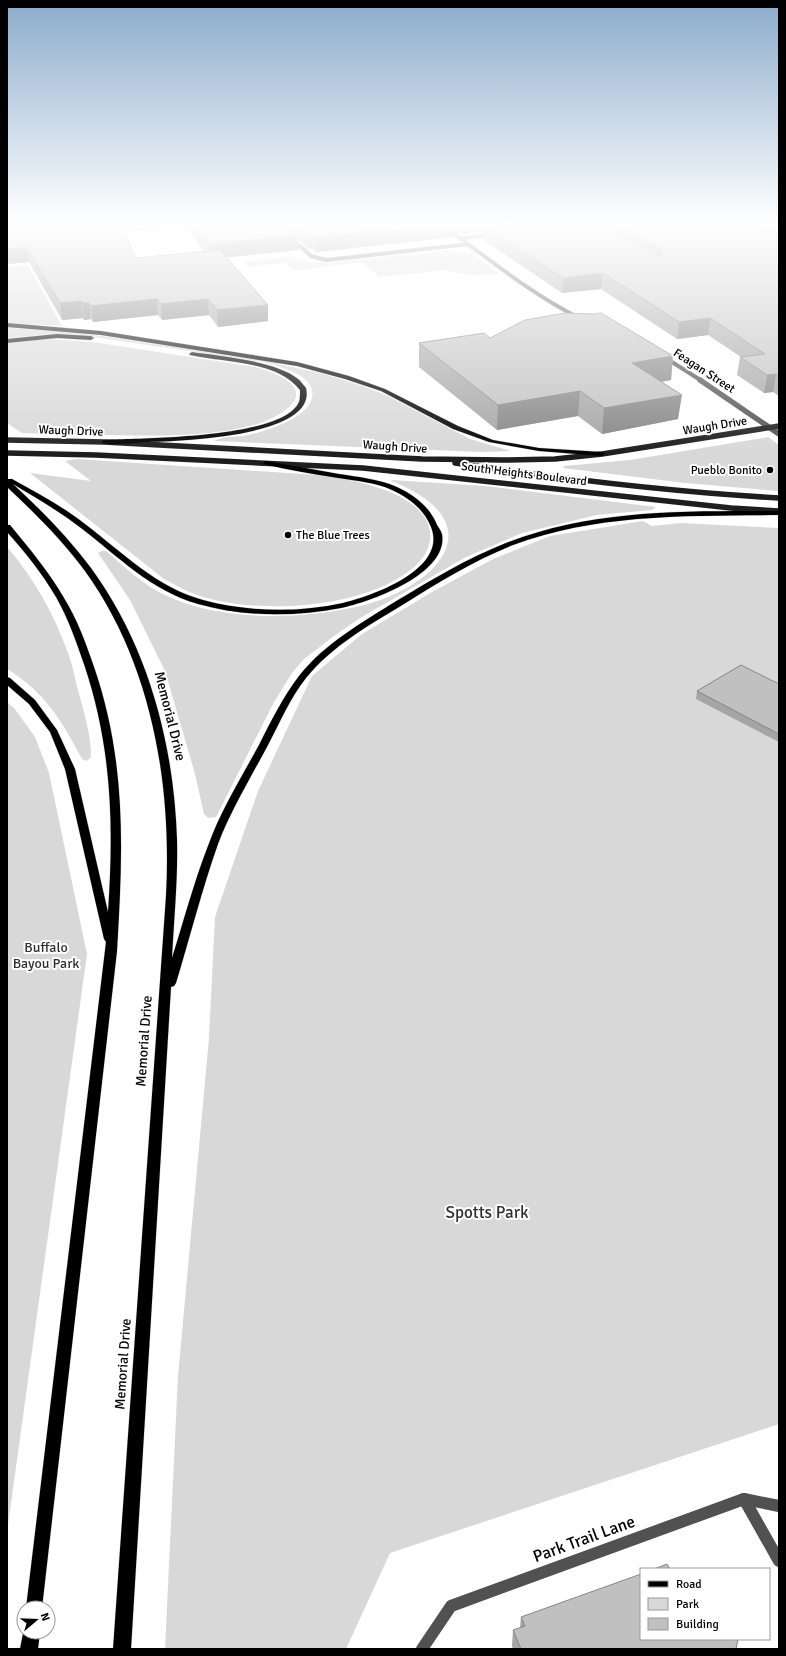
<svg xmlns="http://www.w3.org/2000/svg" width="786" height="1656" font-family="Signika,sans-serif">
	<rect width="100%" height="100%" fill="#fff"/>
	<g fill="#d8d8d8">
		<polygon points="449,250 461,253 472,253 499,274 494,275 493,274 470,275 445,270 379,277 362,262 294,271 285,263 248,267 243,262 291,256 307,262 325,263"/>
		<polygon points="28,265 62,326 7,323 7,267"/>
		<path d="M7 328 57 331 102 336 259 360 320 373 363 386 388 396 470 439 511 451 481 452 214 441C223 436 234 437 244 436 263 432 318 417 312 390 308 372 274 365 258 361L79 335 52 334 7 338Z"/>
		<path d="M47 339 93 342 255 367C268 370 311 384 291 405 254 444 132 435 79 434 60 434 41 434 22 433L7 423V343Z"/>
		<polygon points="768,437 779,445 779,491 685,483 563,468 564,466 630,460"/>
		<path d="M77 459 318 475C349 479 425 491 430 532 432 546 424 559 413 568 364 609 259 615 200 596 187 592 176 585 164 579L30 473 91 481 65 461Z"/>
		<path d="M392 480 485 486 656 507 652 510 597 515 522 533 466 557 360 618 334 636 304 659 292 673 273 704 216 817 208 818 204 814 195 774 165 671 130 600 98 553 102 551H106C125 567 144 586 167 596 224 622 304 620 364 605 442 584 494 521 391 481Z"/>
		<polygon points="643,521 652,526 681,523 779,528 779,1424 390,1553 346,1649 165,1649 178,1376 209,1038 215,917 258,791 312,676 362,634 432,592 493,559 550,536"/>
		<path d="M7 547C34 578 54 614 68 653 73 666 75 680 79 694 85 715 91 736 91 757L87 761 82 759C61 720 46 693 7 669Z"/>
		<polygon points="7,702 14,708 35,737 49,773 87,954 7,1532"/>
	</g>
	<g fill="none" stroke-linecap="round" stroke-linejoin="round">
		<g stroke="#dbdbdb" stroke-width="1">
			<g id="primary">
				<polygon points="7,323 101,331 297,362 349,376 385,389 458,426 493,440 539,448 602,452 605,454 602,456 539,451 489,442 453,429 381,391 345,379 297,366 101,335 7,327"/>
				<polygon points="57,334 91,336 94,338 91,340 57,338 7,343 7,339"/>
				<path d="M192 352C219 356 277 361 298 379 301 381 303 385 306 388 318 438 174 441 145 442 131 443 115 446 102 443V441L104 440C140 438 283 439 299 402 300 399 300 394 300 390 277 360 225 363 190 355L189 354Z"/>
				<path d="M266 461C290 465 315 470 339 474 358 477 379 479 397 487 414 495 430 507 437 525 439 528 441 531 442 534 449 574 370 602 341 608 294 617 244 617 198 604 150 590 119 557 81 528 59 511 36 498 13 484 41 510 68 537 91 568 148 646 174 744 177 840 178 879 174 918 172 958 184 920 194 882 208 846 221 810 241 778 259 745 271 721 283 697 299 676 325 643 363 622 398 600 433 579 468 558 506 543 593 509 687 511 779 511V515C690 516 598 513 513 545 475 560 439 582 404 604 369 625 332 646 306 678 290 698 280 722 268 745 251 777 231 810 218 844 202 889 190 937 176 983L174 986 171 987 131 1649H113L166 896C172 784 152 664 85 571 62 540 35 513 7 487V479H12C37 493 62 506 85 524 123 553 156 587 203 600 248 612 298 613 343 603 373 596 448 569 431 527 424 509 409 498 392 490 375 482 356 481 338 478 313 474 288 470 264 464L263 463Z"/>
				<path d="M7 525H10C29 548 49 572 64 598 77 619 85 641 93 664 127 761 123 850 117 951L42 1608H26L106 942 104 939 65 769 50 732 29 704 7 685V677L10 678 35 700 57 730 75 769 108 912C114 826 112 747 84 664 76 641 68 618 56 597 42 573 25 552 7 532Z"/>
				<polygon points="24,1628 24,1632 40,1632 38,1649 20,1649"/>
			</g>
		</g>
		<g stroke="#515151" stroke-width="4">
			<polyline points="276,224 311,256 326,260 469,244"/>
			<polyline points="461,238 492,235"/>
		</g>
		<g stroke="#515151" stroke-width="12">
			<polyline points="744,1499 779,1561"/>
			<polyline points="422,1649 451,1606 744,1499 779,1506"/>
		</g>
		<g stroke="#515151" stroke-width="4">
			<path d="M441 224C485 256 531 294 579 318"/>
			<polyline points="664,357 702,381"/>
		</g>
		<polyline stroke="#515151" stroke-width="5.5" points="700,380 779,434"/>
		<g stroke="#1e1e1e" stroke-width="5.5">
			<polyline points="7,440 104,442 422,459 504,460 555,459 602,454 779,426"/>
			<polyline points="7,453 96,455 363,468 731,508 779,511"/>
			<path d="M455 463C563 479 670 492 779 498"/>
		</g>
		<use href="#primary" fill="#000" fill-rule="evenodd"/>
	</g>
	<g fill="#a5a5a5" fill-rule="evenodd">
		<path d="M7 224H779V396L773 392 764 393 737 375 740 357H741L708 335 677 339 601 289 562 293 482 239V232L462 234 453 229V237L316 252 312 248 308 249 299 240V250L226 257 268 305V321L218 327 209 315 162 320 158 315 93 322 91 319 84 320 83 318 62 320 29 262 7 264ZM184 226 204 251 136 258 124 232Z"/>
		<polygon points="490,338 673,356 671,380 661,382 678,419 602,434 578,416 497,430 419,367 419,343"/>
		<polygon points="779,684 779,742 696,699 697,691"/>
		<polygon points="521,1617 736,1649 513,1649 512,1646 513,1630 520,1628"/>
	</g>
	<g fill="#868686">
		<polygon points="119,224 184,224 184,226 120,232"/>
		<polygon points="441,224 453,224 453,237 316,252 315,237"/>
		<polygon points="462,224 563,224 483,225 482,232 462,234"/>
		<polygon points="308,234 311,234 312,248 308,249"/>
		<polygon points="298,235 299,250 211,259 209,244"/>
		<polygon points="26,247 29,262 7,264 7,249"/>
		<polygon points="603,273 601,289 562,293 563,278"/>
		<polygon points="157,299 158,315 93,322 91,306"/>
		<polygon points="208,299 209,315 162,320 161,304"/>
		<polygon points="81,301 83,318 62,320 60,303"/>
		<polygon points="82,303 89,303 91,319 84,320"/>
		<polygon points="268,305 268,321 218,327 217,310"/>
		<polygon points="710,318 708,335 677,339 679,322"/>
		<polygon points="673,356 671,380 630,387 632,363"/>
		<polygon points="776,374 773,392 764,393 767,375"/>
		<polygon points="580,391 578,416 497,430 498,405"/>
		<polygon points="682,395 678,419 602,434 604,408"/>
	</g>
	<g fill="#c0c0c0" stroke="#868686">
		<polygon points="7,224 121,224 136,258 220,250 268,305 217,310 208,299 161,304 157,299 91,306 89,303 82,303 81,301 60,303 26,247 7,249"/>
		<polygon points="193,224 286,224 298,235 209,244"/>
		<polygon points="296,224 441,224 315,237 311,234 308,234"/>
		<polygon points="493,224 602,224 658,256 662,255 661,250 616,224 752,224 779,237 779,376 776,374 767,375 740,357 765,354 710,318 679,322 603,273 563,278 483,225"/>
		<polygon points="767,224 779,224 779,229"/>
		<polygon points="565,313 593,314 601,313 673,356 632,363 682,395 604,408 580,391 498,405 419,343 484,333 490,338 525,320"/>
		<polygon points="741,665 779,684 779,734 697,691"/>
		<polygon points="667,1564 670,1569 654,1569"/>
		<polygon points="641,1574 641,1639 738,1639 736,1649 521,1649 513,1630 525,1626 521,1617"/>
	</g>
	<linearGradient id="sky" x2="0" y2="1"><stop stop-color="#8baccb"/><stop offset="0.49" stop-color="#fff"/><stop offset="1" stop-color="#fff" stop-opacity="0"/></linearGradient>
	<rect width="786" height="455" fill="url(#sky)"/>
	<g fill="#000" stroke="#fff" stroke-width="1.5">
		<circle cx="770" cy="470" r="4"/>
		<circle cx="288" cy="535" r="4"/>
	</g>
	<g text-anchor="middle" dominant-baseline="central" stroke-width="4" stroke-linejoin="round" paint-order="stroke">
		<g font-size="12" fill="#000" stroke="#fff">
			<text transform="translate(704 371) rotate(33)">Feagan Street</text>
			<text transform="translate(715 426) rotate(-9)">Waugh Drive</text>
			<text transform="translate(71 431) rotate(2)">Waugh Drive</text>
			<text transform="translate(395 447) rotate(4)">Waugh Drive</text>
			<text transform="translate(524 474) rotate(7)">South Heights Boulevard</text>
		</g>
		<g font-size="12" fill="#000" stroke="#fff" text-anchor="end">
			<text x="762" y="470">Pueblo Bonito</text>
			<text x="296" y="535" text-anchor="start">The Blue Trees</text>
		</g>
		<g font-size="14" fill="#000" stroke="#fff">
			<text transform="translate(170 716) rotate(76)">Memorial Drive</text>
			<text transform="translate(144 1041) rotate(-86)">Memorial Drive</text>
			<text transform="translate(123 1364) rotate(-86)">Memorial Drive</text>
		</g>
		<g font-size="14" fill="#2f2f2f" stroke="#fff">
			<text x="46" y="947">Buffalo<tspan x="46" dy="16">Bayou Park</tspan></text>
		</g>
		<g font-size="17" fill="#2f2f2f" stroke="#fff">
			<text x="487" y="1212">Spotts Park</text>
		</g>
		<g font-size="17" fill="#000" stroke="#fff">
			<text transform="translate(584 1539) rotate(-20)">Park Trail Lane</text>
		</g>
	</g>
	<rect width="786" height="1656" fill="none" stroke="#000000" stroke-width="16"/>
	<rect x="640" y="1568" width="130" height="72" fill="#ffffff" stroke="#999999"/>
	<rect x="648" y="1581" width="20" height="6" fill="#000000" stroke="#999999"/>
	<text x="676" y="1588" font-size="12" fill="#000000">Road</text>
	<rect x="648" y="1598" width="20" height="12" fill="#d8d8d8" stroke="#999999"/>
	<text x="676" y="1608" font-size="12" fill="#000000">Park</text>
	<rect x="648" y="1618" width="20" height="12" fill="#c0c0c0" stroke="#999999"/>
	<text x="676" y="1628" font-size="12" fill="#000000">Building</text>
	<g transform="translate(36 1620) rotate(71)"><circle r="19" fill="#ffffff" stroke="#999999"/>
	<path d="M0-3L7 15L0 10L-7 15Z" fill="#000000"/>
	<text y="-6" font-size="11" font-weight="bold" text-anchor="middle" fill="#000000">N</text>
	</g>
</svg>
